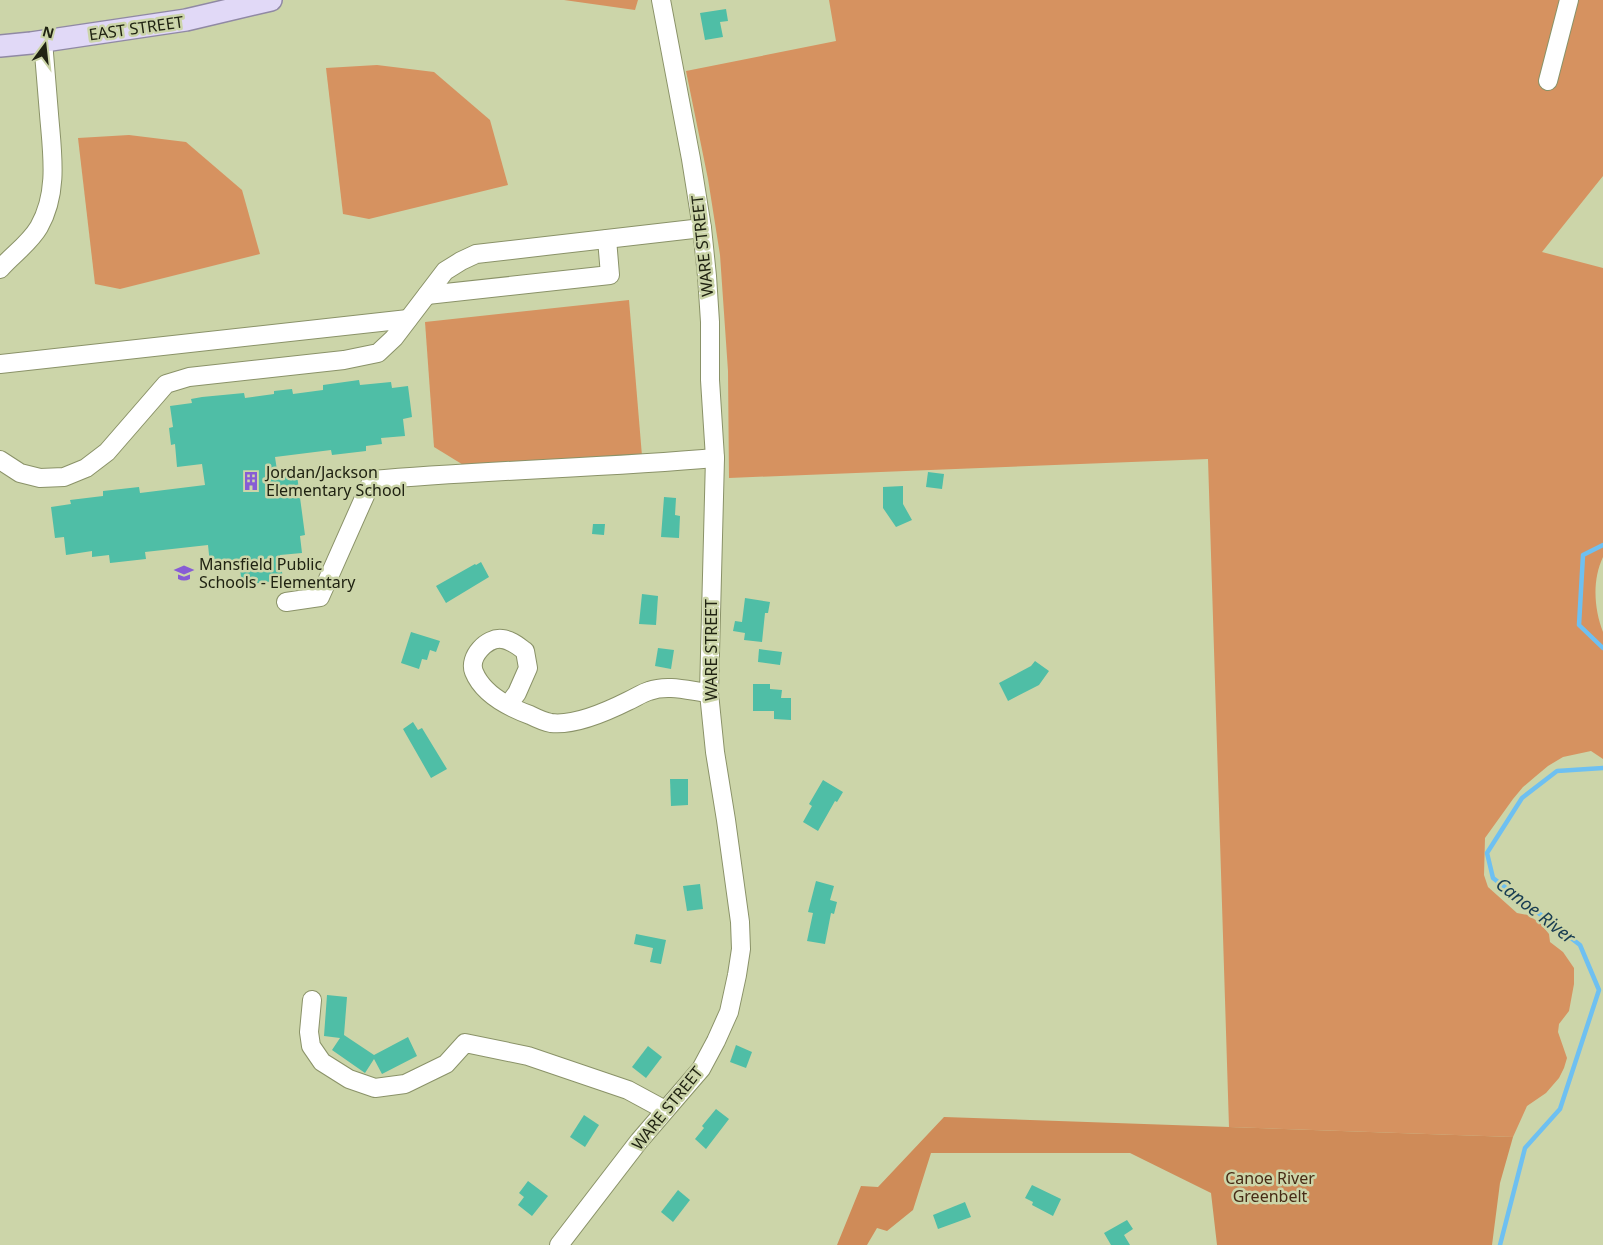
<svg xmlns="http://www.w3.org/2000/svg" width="1603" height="1245" font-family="'Noto Sans',sans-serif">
	<rect width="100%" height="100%" fill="#ccd5a9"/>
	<g fill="#d69260">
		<polygon points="564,0 638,0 635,10"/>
		<path d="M829 0H1603V176L1542 252 1603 268V557C1592 580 1594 609 1603 632V759L1591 751 1563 757 1548 766 1536 776 1523 787 1513 799 1485 838 1484 875 1488 887 1517 913 1528 915 1540 923 1549 934 1550 942 1563 952 1574 968V984L1569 1011 1559 1024 1558 1032 1567 1058 1564 1068 1559 1078 1546 1093 1527 1106 1513 1137 1229 1127 1208 459 729 478 728 371 720 255 708 179 686 71 836 41Z"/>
		<polygon points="377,65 434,72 490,120 508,185 369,219 343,214 326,68"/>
		<polygon points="129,135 186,142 242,190 260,254 120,289 95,284 78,138"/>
		<polygon points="629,300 642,456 465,466 434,447 425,322"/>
	</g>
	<polygon fill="#cf8b58" points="944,1117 1513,1137 1500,1183 1492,1245 1217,1245 1211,1193 1130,1153 931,1153 913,1210 887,1231 877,1228 867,1245 837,1245 861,1186 878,1187"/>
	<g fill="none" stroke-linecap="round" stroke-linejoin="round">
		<g stroke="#6ec0f1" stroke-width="4.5">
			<polyline points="1603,545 1583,555 1579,625 1603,648"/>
			<polyline points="1500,1245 1525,1148 1560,1109 1599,990 1580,945 1493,878 1487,853 1522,798 1557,771 1603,768"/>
		</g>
	</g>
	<g fill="#4fbea6">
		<polygon points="726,9 728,21 720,22 723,37 705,40 700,13"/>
		<polygon points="359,380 360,385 391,382 392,388 408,386 412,417 403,419 405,436 381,438 382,444 366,446 366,451 332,455 331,450 275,457 278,477 297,475 305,535 300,536 302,553 280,555 283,580 242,585 239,560 210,564 208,545 145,552 146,559 110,563 109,555 92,557 92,551 66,555 64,537 55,538 51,507 71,504 70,500 103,496 103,491 139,487 140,493 205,485 202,464 177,467 175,444 171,445 169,428 173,427 170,406 192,403 191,399 202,397 244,393 245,398 274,394 274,391 292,389 293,394 323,390 323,385"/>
		<polygon points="928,472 944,474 942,489 926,487"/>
		<polygon points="903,486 903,504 912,520 896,527 883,508 883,487"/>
		<polygon points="664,497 676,498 675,515 680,516 679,538 661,537"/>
		<polygon points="593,524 605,524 604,535 592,534"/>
		<polygon points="481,562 489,577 446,603 436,586 475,564 476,565"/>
		<polygon points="642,594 658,596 656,625 639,624"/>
		<polygon points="745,598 770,602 768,613 765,613 762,642 744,640 745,633 733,631 735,621 742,622"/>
		<polygon points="411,632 440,641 436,652 430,650 427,660 422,659 419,669 401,663"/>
		<polygon points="658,648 674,650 671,669 655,666"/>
		<polygon points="759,649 782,652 780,665 758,662"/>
		<polygon points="1035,661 1049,671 1039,685 1008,701 999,683 1031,666"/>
		<polygon points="753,684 770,684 770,689 782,690 781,698 791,698 791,720 774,719 774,711 753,711"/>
		<polygon points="413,722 418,730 422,728 447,769 431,778 403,729"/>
		<polygon points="670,779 688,779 688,805 671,806"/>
		<polygon points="823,780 843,792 837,802 835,801 818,831 803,822 812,806 809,804"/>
		<polygon points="816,881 834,886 830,900 837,902 834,914 831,913 825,944 807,941 813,913 808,912"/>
		<polygon points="700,884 703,909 687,911 683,886"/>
		<polygon points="636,934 666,940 661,964 650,962 653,948 634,944"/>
		<polygon points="327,995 347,997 344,1035 374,1055 408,1037 417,1056 382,1074 374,1059 365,1073 332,1050 340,1038 324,1036"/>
		<polygon points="736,1045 752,1052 746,1068 730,1062"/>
		<polygon points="648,1046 662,1057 646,1078 632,1067"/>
		<polygon points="716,1109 729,1119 706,1149 695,1139 704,1128 702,1126"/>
		<polygon points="584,1115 599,1125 585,1147 570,1137"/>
		<polygon points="528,1181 548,1196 532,1216 518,1205 524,1197 519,1193"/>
		<polygon points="1032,1185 1061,1199 1053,1216 1032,1205 1033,1202 1025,1198"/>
		<polygon points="678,1190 690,1200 673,1222 661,1212"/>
		<polygon points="965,1202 971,1217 938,1229 933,1215"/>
		<polygon points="1127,1220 1133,1229 1124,1235 1130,1245 1111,1245 1104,1233"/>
	</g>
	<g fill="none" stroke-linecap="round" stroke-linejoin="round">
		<g stroke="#8a9268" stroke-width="20">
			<g id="minor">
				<polyline points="1548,81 1569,0"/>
				<path d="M0 269C13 254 29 244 39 227 59 192 52 152 49 114 47 90 45 66 43 41"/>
				<polyline points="427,295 610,275 607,239"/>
				<polyline points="0,364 408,319"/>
				<polyline points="0,460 20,473 40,478 64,477 86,468 107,452 166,384 189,377 344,360 378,353 394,338 445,271 461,261 476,254 702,228"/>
				<path d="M286 602 320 597 372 480C486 470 601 468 715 458"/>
				<path d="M508 705 517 693 528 668 525 651C518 646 511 640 502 639 487 637 468 657 474 672 483 694 508 707 530 715 536 718 545 722 551 723 575 726 608 711 628 701 635 698 642 693 649 691 668 684 690 691 709 693"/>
				<polyline points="312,1000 309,1032 311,1046 322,1062 349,1079 375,1088 405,1084 446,1064 465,1043 528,1056 628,1090 665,1110"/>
				<polyline points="559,1245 639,1141 701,1069 716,1041 729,1012 737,975 741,949 740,922 726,820 715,752 709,693 715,458 710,380 710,322 707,276 702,228 691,159 661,0"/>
			</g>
		</g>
		<g stroke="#9089a4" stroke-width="24">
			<polyline id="major" points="0,46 31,43 186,20 271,0"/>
		</g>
		<use href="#minor" stroke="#fff" stroke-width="18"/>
		<use href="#major" stroke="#e1d9f7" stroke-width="21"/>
	</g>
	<defs>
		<g id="building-bare" transform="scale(1.5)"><path d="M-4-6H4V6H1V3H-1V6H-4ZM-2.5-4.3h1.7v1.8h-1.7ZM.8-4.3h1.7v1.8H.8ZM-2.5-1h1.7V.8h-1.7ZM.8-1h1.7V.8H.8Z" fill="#875cd5" stroke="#ccd5a9" stroke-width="2.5" paint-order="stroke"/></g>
		<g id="school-bare" transform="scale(1.5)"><path d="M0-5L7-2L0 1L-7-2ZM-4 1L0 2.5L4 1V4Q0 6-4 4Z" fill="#875cd5" stroke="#ccd5a9" stroke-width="2.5" paint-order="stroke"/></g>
	</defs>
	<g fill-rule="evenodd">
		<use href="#building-bare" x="251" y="481"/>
		<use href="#school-bare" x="184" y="573"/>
	</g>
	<g text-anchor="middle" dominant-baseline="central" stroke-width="5" stroke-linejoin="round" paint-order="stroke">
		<g font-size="16" fill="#202312" stroke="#ccd5a9">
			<text transform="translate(136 28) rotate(-8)">EAST STREET</text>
			<text transform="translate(702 246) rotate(-96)">WARE STREET</text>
			<text transform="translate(711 650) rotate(-90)">WARE STREET</text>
			<text transform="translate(667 1108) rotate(-51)">WARE STREET</text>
		</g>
		<g font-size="16" fill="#202312" stroke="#ccd5a9" text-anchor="start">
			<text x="266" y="472">Jordan/Jackson<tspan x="266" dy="18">Elementary School</tspan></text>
			<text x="199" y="564">Mansfield Public<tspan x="199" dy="18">Schools - Elementary</tspan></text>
		</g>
		<g font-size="16" fill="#472b15" stroke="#ccd5a9">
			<text x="1270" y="1178">Canoe River<tspan x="1270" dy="18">Greenbelt</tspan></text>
		</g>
		<g font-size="18" font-style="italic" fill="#183c51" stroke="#ccd5a9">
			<text transform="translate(1536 910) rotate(38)">Canoe River</text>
		</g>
	</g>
	<g transform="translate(45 45) rotate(15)" stroke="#ccd5a9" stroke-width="4" paint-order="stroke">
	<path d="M0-4L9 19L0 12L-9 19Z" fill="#202312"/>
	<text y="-8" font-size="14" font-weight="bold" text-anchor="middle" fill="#202312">N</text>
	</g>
</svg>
